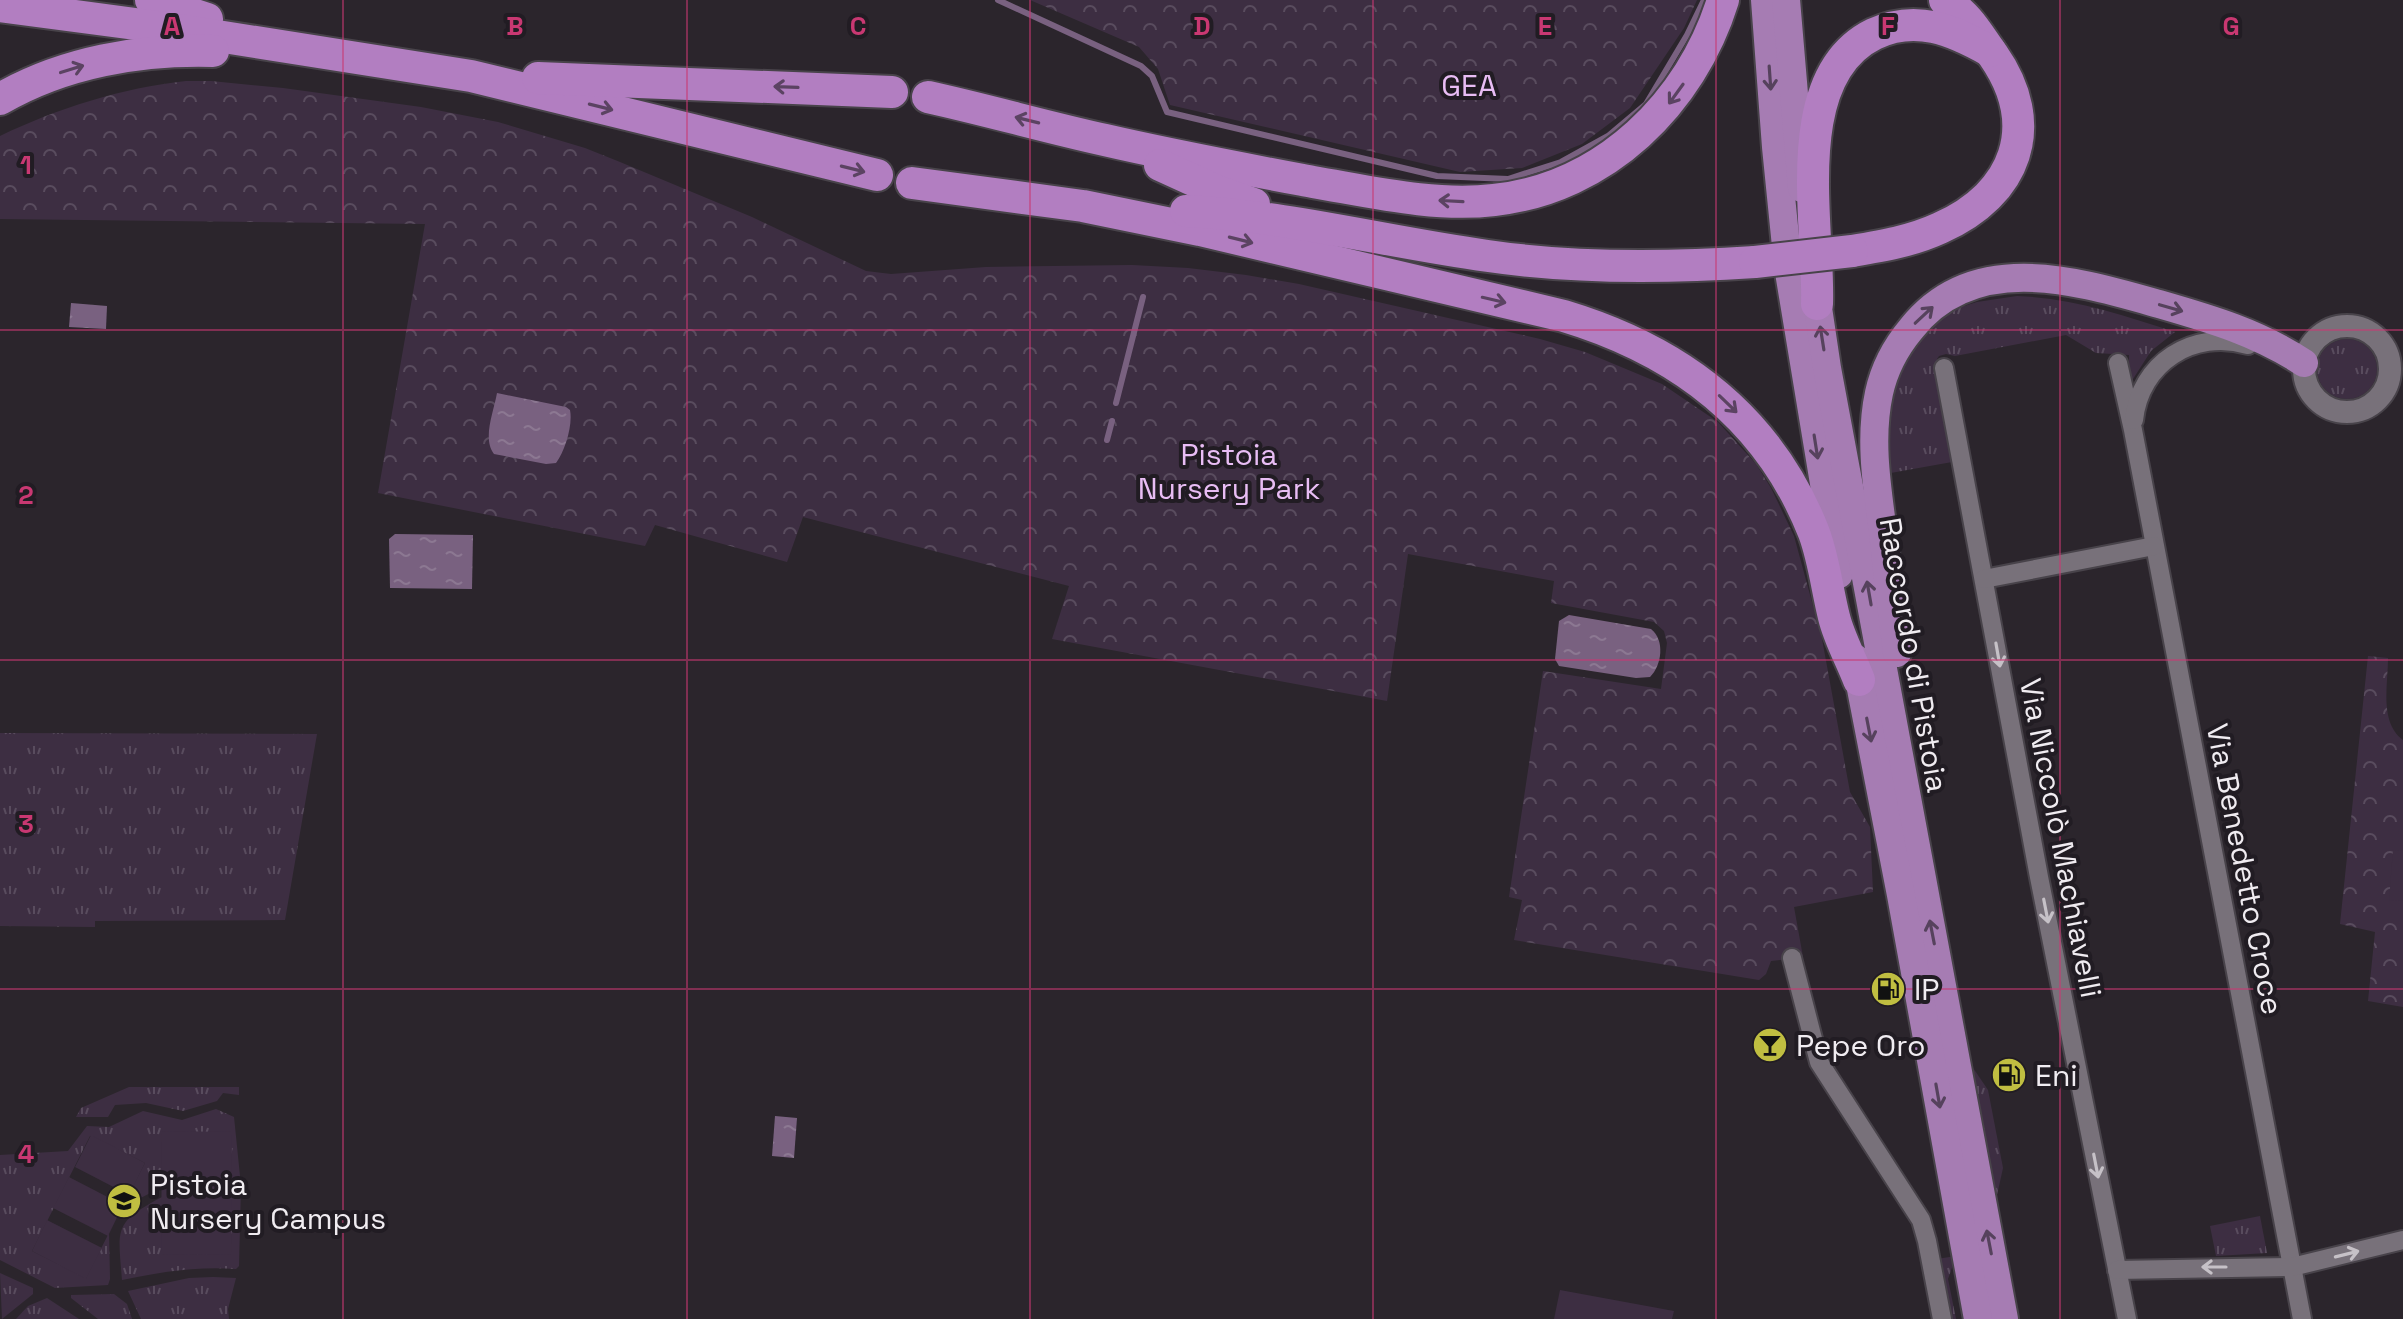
<svg xmlns="http://www.w3.org/2000/svg" width="2403" height="1319" font-family="'Space Grotesk',sans-serif">
	<defs>
		<pattern id="grass-tufts" width="24" height="20" patternUnits="userSpaceOnUse" patternTransform="scale(2)"><rect width="24" height="20" fill="#3d2e42"/><path d="M3 7l-1-3M5 7V3M7 7l1-3M15 17l-1-3M17 17v-4M19 17l1-3" fill="none" stroke="#594c5e"/></pattern>
		<pattern id="park-crowns" width="20" height="18" patternUnits="userSpaceOnUse" patternTransform="scale(2)"><rect width="20" height="18" fill="#3d2e42"/><path d="M2 6a3 3 0 1 1 6 0M12 15a3 3 0 1 1 6 0" fill="none" stroke="#594c5e"/></pattern>
		<pattern id="water-ripples" width="26" height="14" patternUnits="userSpaceOnUse" patternTransform="scale(2)"><rect width="26" height="14" fill="#796180"/><path d="M2 4q2-2 4 0t4 0M15 11q2-2 4 0t4 0" fill="none" stroke="#8c7892"/></pattern>
	</defs>
	<rect width="100%" height="100%" fill="#2b252c"/>
	<g fill="url(#grass-tufts)">
		<path d="M2017 296C2072 298 2123 315 2175 332L2151 351 2133 379 2129 380V355L2096 353 2066 335 1955 356 1946 354 1939 356 1937 359 1952 462 1885 474 1886 398 1913 341 1942 316 1961 307 1977 302Z"/>
		<circle cx="2347" cy="369" r="30"/>
		<polygon points="0,733 317,734 285,920 95,921 95,927 0,926"/>
		<polygon points="1967,1059 1988,1090 2003,1168 1995,1204"/>
		<polygon points="129,1087 239,1087 239,1095 223,1093 217,1101 183,1111 146,1103 115,1105 108,1117 76,1117 81,1108"/>
		<path d="M216 1109 234 1117 241 1186 239 1266 236 1269C198 1266 160 1272 122 1280 118 1228 113 1223 162 1197L161 1254 163 1131 162 1187 121 1208 145 1163 90 1136 32 1251 86 1278 109 1233 110 1279 108 1285 55 1288 0 1260V1155L68 1151 87 1126 109 1127 143 1111 182 1120Z"/>
		<polygon points="2260,1216 2267,1253 2216,1256 2210,1226"/>
		<polygon points="1956,1256 1948,1279 1956,1319 1948,1319 1937,1259"/>
		<polygon points="0,1273 33,1288 33,1294 2,1319"/>
		<polygon points="213,1277 236,1278 228,1309 229,1319 141,1319 128,1291 189,1278"/>
		<polygon points="114,1294 127,1304 132,1319 98,1319 71,1298 71,1295"/>
		<polygon points="47,1298 79,1319 16,1319 28,1306"/>
	</g>
	<g fill="url(#park-crowns)">
		<polygon points="1030,0 1697,0 1684,28 1630,108 1582,144 1522,168 1460,172 1170,105 1158,69 1139,47"/>
		<path d="M186 81H211L283 88 421 107 498 122 585 148 620 162 752 217 866 271 891 274 986 267 1132 265 1188 268 1246 275 1299 284 1540 339 1585 352 1662 384 1718 422 1756 464 1771 488 1794 536 1822 639 1850 792 1870 827 1873 892 1794 907 1803 957 1771 961 1766 974 1759 980 1514 940 1522 900 1509 897 1543 671 1661 689 1667 643 1664 631 1654 622 1551 603 1554 581 1408 554 1387 701 1052 639 1069 586 803 517 787 562 655 525 645 546 378 493 425 224 0 219V136C58 108 122 88 186 81Z"/>
		<path d="M2368 656 2388 658C2388 685 2379 722 2403 740V1007L2368 1001 2375 932 2340 924Z"/>
	</g>
	<g fill="#3d2e42">
		<polygon points="2393,850 2403,851 2403,901 2389,900"/>
		<polygon points="162,1131 232,1132 231,1255 161,1254"/>
		<polygon points="91,1135 145,1163 129,1195 75,1167"/>
		<polygon points="69,1177 123,1205 108,1236 53,1208"/>
		<polygon points="47,1220 102,1248 86,1279 32,1251"/>
		<polygon points="1560,1290 1674,1311 1672,1319 1554,1319"/>
	</g>
	<g fill="url(#water-ripples)">
		<polygon points="71,303 107,306 106,329 69,327"/>
		<path d="M497 393 566 407 570 410C573 425 565 451 556 463L546 464 494 454C482 439 494 411 497 393Z"/>
		<polygon points="395,534 473,535 472,589 390,588 389,539"/>
		<path d="M1569 615 1651 629C1665 640 1662 665 1650 677L1636 678 1559 666 1555 659 1559 621Z"/>
		<polygon points="775,1116 797,1118 794,1158 772,1156"/>
	</g>
	<g fill="none" stroke-linecap="round" stroke-linejoin="round">
		<g stroke="#796180" stroke-width="6">
			<polyline points="998,0 1141,66 1152,76 1167,112 1437,176 1508,179 1561,162 1608,136 1646,104 1687,35 1704,0"/>
			<polyline points="1116,403 1143,297"/>
			<polyline points="1107,440 1112,421"/>
		</g>
		<g stroke="#48434a" stroke-width="22">
			<g id="minor">
				<polyline points="2118,363 2133,430 2302,1319"/>
				<polyline points="1944,368 2039,877 2127,1319"/>
				<path d="M2134 420C2140 363 2193 329 2248 345"/>
				<polyline points="1984,579 2154,546"/>
				<polyline points="1792,958 1819,1062 1921,1220 1927,1241 1942,1319"/>
				<polyline points="2117,1270 2292,1267 2403,1240"/>
			</g>
		</g>
		<g stroke="#48434a" stroke-width="26">
			<circle id="tertiary" cx="2347" cy="369" r="43"/>
		</g>
		<g stroke="#48434a" stroke-width="32">
			<g id="trunk">
				<polyline points="1765,0 1776,147 1788,266 1839,574"/>
				<polyline points="1786,0 1802,188"/>
				<polyline points="1814,281 1827,368 2004,1319"/>
				<path d="M1897 653C1892 613 1887 572 1883 532 1877 487 1869 439 1879 393 1884 370 1896 347 1911 329 1974 249 2077 281 2159 304 2211 319 2259 333 2304 363"/>
				<polyline points="1855,658 1901,895 1978,1319"/>
			</g>
		</g>
		<g stroke="#48434a" stroke-width="36">
			<g id="motorway">
				<polyline points="151,0 207,19"/>
				<polyline points="0,6 173,29 471,76 877,175"/>
				<polyline points="538,78 892,92"/>
				<path d="M928 97C987 110 1046 127 1105 140 1174 156 1244 169 1313 182 1372 192 1435 207 1494 200 1605 188 1691 103 1723 0"/>
				<path d="M0 99C64 62 140 49 213 51"/>
				<polyline points="1160,165 1217,191 1254,204"/>
				<path d="M912 183 1083 206 1200 230 1564 316C1680 351 1769 418 1814 533 1824 560 1827 589 1834 617 1839 638 1851 659 1859 680"/>
				<path d="M1186 211C1288 216 1387 242 1488 256 1576 269 1666 268 1755 262"/>
				<path d="M1852 251C1882 246 1912 241 1940 228 2017 194 2042 125 1993 55 1975 30 1971 19 1945 0"/>
				<path d="M1817 304C1820 227 1786 77 1874 34 1916 14 1953 30 1990 51"/>
			</g>
		</g>
		<use href="#minor" stroke="#78717a" stroke-width="18"/>
		<use href="#tertiary" stroke="#78717a" stroke-width="22"/>
		<use href="#trunk" stroke="#a67cb3" stroke-width="28"/>
		<use href="#motorway" stroke="#b27ec1" stroke-width="32"/>
		<g stroke="#48434a" stroke-width="36" stroke-linecap="butt">
			<polyline id="motorway-bridge" points="1755,262 1852,251"/>
		</g>
		<use href="#motorway-bridge" stroke="#b27ec1" stroke-width="32"/>
	</g>
	<defs><path id="oneway-shaft" d="M-6 0H5M1.5-3L5.5 0L1.5 3" fill="none" stroke-width="1.6" stroke-linecap="round" stroke-linejoin="round" transform="scale(2)"/></defs>
	<g stroke="#5b4362">
		<use href="#oneway-shaft" transform="translate(72 69) rotate(-17)"/>
		<use href="#oneway-shaft" transform="translate(786 87) rotate(-178)"/>
		<use href="#oneway-shaft" transform="translate(1676 94) rotate(126)"/>
		<use href="#oneway-shaft" transform="translate(601 107) rotate(14)"/>
		<use href="#oneway-shaft" transform="translate(1027 120) rotate(-166)"/>
		<use href="#oneway-shaft" transform="translate(853 169) rotate(14)"/>
		<use href="#oneway-shaft" transform="translate(1451 201) rotate(-177)"/>
		<use href="#oneway-shaft" transform="translate(1241 240) rotate(14)"/>
		<use href="#oneway-shaft" transform="translate(1494 300) rotate(13)"/>
		<use href="#oneway-shaft" transform="translate(1728 404) rotate(44)"/>
	</g>
	<g stroke="#56425d">
		<use href="#oneway-shaft" transform="translate(1770 78) rotate(86)"/>
		<use href="#oneway-shaft" transform="translate(2171 308) rotate(16)"/>
		<use href="#oneway-shaft" transform="translate(1924 315) rotate(-43)"/>
		<use href="#oneway-shaft" transform="translate(1822 338) rotate(-99)"/>
		<use href="#oneway-shaft" transform="translate(1816 447) rotate(81)"/>
		<use href="#oneway-shaft" transform="translate(1869 593) rotate(-100)"/>
		<use href="#oneway-shaft" transform="translate(1869 730) rotate(79)"/>
		<use href="#oneway-shaft" transform="translate(1932 932) rotate(-101)"/>
		<use href="#oneway-shaft" transform="translate(1938 1096) rotate(80)"/>
		<use href="#oneway-shaft" transform="translate(1989 1242) rotate(-101)"/>
	</g>
	<g stroke="#c6c1c7">
		<use href="#oneway-shaft" transform="translate(1998 655) rotate(80)"/>
		<use href="#oneway-shaft" transform="translate(2046 911) rotate(79)"/>
		<use href="#oneway-shaft" transform="translate(2096 1166) rotate(79)"/>
		<use href="#oneway-shaft" transform="translate(2347 1254) rotate(-14)"/>
		<use href="#oneway-shaft" transform="translate(2214 1267) rotate(180)"/>
	</g>
	<path fill="none" stroke="#c93872" stroke-width="2" stroke-opacity="0.55" d="M343 0V1319M687 0V1319M1030 0V1319M1373 0V1319M1716 0V1319M2060 0V1319M0 330H2403M0 660H2403M0 989H2403"/>
	<defs>
		<g id="fuel-disc" transform="scale(1.8)"><circle r="9.5" fill="#c0be41" stroke="#211c23"/><path d="M-5.5-6h7V0h2V4h1.3V-2.5L3-4.5l.8-.8L6-3V5H2.5V1h-1V6h-7ZM-4.2-4.7v3.2H.2V-4.7Z" fill="#111"/></g>
		<g id="bar-disc" transform="scale(1.8)"><circle r="9.5" fill="#c0be41" stroke="#211c23"/><path d="M-6-5H6L.8 .8V4.5H3.5V6h-7V4.5H-.8V.8Z" fill="#111"/></g>
		<g id="university-disc" transform="scale(1.8)"><circle r="9.5" fill="#c0be41" stroke="#211c23"/><path d="M0-5L7-2L0 1L-7-2ZM-4 1L0 2.5L4 1V4Q0 6-4 4Z" fill="#111"/></g>
	</defs>
	<g fill-rule="evenodd">
		<use href="#fuel-disc" x="1888" y="989"/>
		<use href="#bar-disc" x="1770" y="1045"/>
		<use href="#fuel-disc" x="2009" y="1075"/>
		<use href="#university-disc" x="124" y="1201"/>
	</g>
	<g text-anchor="middle" dominant-baseline="central" stroke-width="8" stroke-linejoin="round" paint-order="stroke">
		<g font-size="30" fill="#e8bdf4" stroke="#211c23">
			<text x="1469" y="85">GEA</text>
			<text x="1229" y="454">Pistoia<tspan x="1229" dy="34">Nursery Park</tspan></text>
		</g>
		<g font-size="30" fill="#f0ecf1" stroke="#211c23">
			<text transform="translate(1914 655) rotate(80)">Raccordo di Pistoia</text>
			<text transform="translate(2061 838) rotate(79)">Via Niccolò Machiavelli</text>
			<text transform="translate(2245 869) rotate(79)">Via Benedetto Croce</text>
		</g>
		<g font-size="30" fill="#f0ecf1" stroke="#211c23" text-anchor="start">
			<text x="1914" y="989">IP</text>
			<text x="1796" y="1045">Pepe Oro</text>
			<text x="2035" y="1075">Eni</text>
			<text x="150" y="1184">Pistoia<tspan x="150" dy="34">Nursery Campus</tspan></text>
		</g>
	</g>
	<g font-size="26" text-anchor="middle" font-weight="bold" fill="#c93872" stroke="#211c23" stroke-width="8" stroke-linejoin="round" paint-order="stroke">
		<text x="172" y="35">A</text>
		<text x="515" y="35">B</text>
		<text x="858" y="35">C</text>
		<text x="1202" y="35">D</text>
		<text x="1545" y="35">E</text>
		<text x="1888" y="35">F</text>
		<text x="2231" y="35">G</text>
		<text x="26" y="174">1</text>
		<text x="26" y="504">2</text>
		<text x="26" y="833">3</text>
		<text x="26" y="1163">4</text>
	</g>
</svg>
